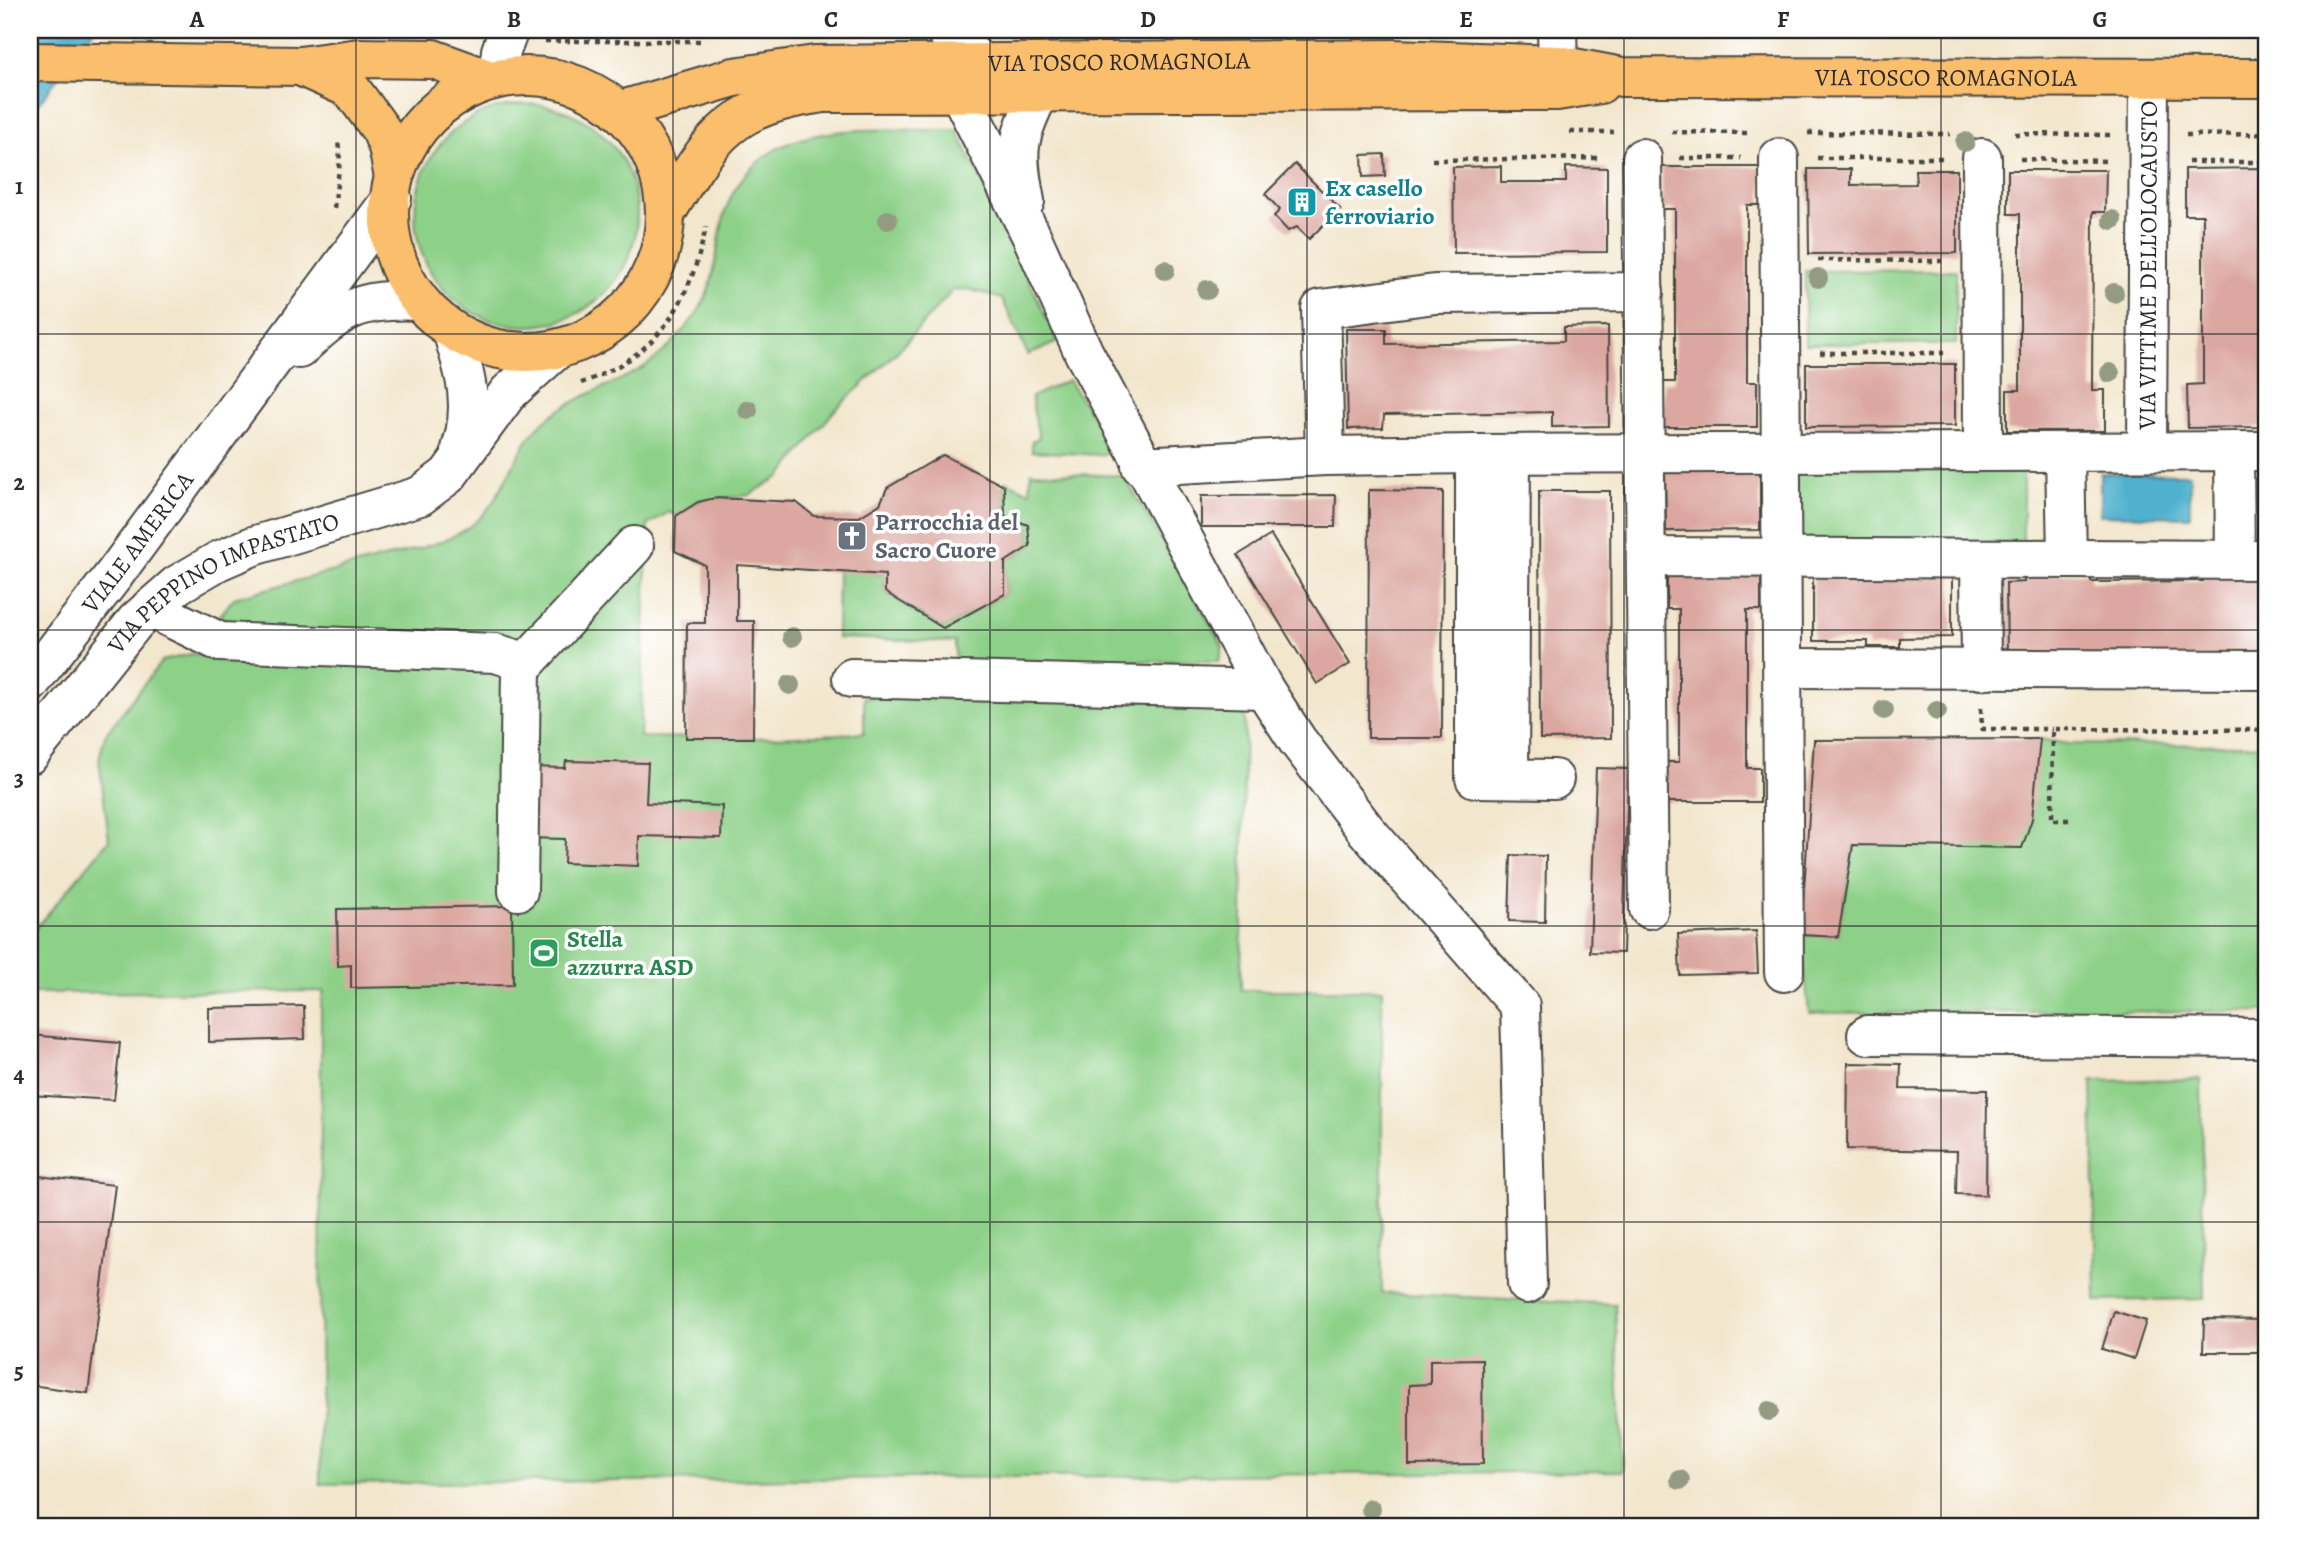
<svg xmlns="http://www.w3.org/2000/svg" width="2297" height="1557" font-family="Alegreya,serif">
	<rect width="100%" height="100%" fill="#fff"/>
	<filter id="ink" filterUnits="userSpaceOnUse"><feTurbulence type="fractalNoise" baseFrequency=".0143" numOctaves="2"/><feDisplacementMap in="SourceGraphic" scale="14" xChannelSelector="R" yChannelSelector="G"/><feConvolveMatrix kernelMatrix="1 2 1 2 8 2 1 2 1" color-interpolation-filters="sRGB"/></filter>
	<filter id="wash" filterUnits="userSpaceOnUse"><feTurbulence type="fractalNoise" baseFrequency=".00686" numOctaves="4" result="noise"/><feDisplacementMap in="SourceGraphic" scale="28" xChannelSelector="R" yChannelSelector="G"/><feGaussianBlur stdDeviation="1.57" result="paint"/><feColorMatrix in="noise" values="0 0 0 0 0 0 0 0 0 0 0 0 0 0 0 0 0 1.4 0 .05"/><feComposite in="paint" operator="in"/></filter>
	<g filter="url(#wash)">
		<rect width="100%" height="100%" fill="#f2e6cc"/>
		<g fill="#8dd088" stroke="#5c7e5a" stroke-width="2">
			<circle cx="526" cy="215" r="111"/>
			<path d="M957 130 1058 342 1028 355 1002 299 968 289 953 290 897 352 834 411 781 476 749 495 698 502 676 516 669 512 648 525 640 737 753 738 864 733V697L1245 701 1241 990H1382V1293L1615 1304 1623 1471 320 1484 321 1005 324 991 30 993V935L109 840 99 759 105 735 162 661 191 654 246 655 222 630 218 618 234 598C280 585 326 573 372 561 404 552 445 545 472 525 507 498 513 445 548 418 576 396 612 386 642 368 661 357 681 334 695 316 733 263 700 200 770 153 817 121 902 131 957 130Z"/>
			<polygon points="1956,270 1956,344 1805,344 1805,271"/>
			<polygon points="1068,380 1108,439 1111,452 1099,455 1032,451 1032,441 1039,438 1031,397"/>
			<polygon points="2023,466 2023,545 1796,545 1795,467"/>
			<polygon points="1031,472 1124,476 1223,646 1219,661 955,662 955,642 837,638 838,570 885,575 885,592 943,628 1005,594 1005,562 1030,546 1028,525 1005,516 1004,486 1006,481 1030,492"/>
			<polygon points="2040,739 2069,744 2267,745 2267,1011 1809,1013 1801,935 1838,936 1853,845"/>
			<polygon points="2201,1079 2204,1299 2096,1301 2092,1081"/>
		</g>
		<g fill="#4fb1cd" stroke="#3d6e7c" stroke-width="2">
			<polygon points="30,30 94,30 30,115"/>
			<polygon points="2100,473 2190,474 2190,517 2100,515"/>
		</g>
		<g id="blocks">
			<g fill="#dba7a0">
				<polygon points="1384,154 1385,176 1363,177 1362,155"/>
				<polygon points="1295,164 1340,209 1309,239 1297,227 1288,231 1274,216 1280,210 1265,194"/>
				<polygon points="1501,166 1501,182 1566,182 1566,167 1607,168 1607,252 1454,253 1453,167"/>
				<polygon points="1662,167 1762,167 1762,205 1747,205 1747,382 1757,382 1757,427 1663,427 1664,382 1675,382 1675,209 1662,209"/>
				<polygon points="2267,168 2267,427 2188,428 2187,385 2203,384 2203,215 2185,215 2185,169"/>
				<polygon points="1808,169 1851,169 1851,185 1916,184 1915,170 1957,170 1957,253 1809,254"/>
				<polygon points="2008,170 2106,170 2105,212 2093,212 2092,390 2105,390 2105,431 2007,431 2007,390 2020,390 2020,214 2008,214"/>
				<polygon points="1608,326 1609,426 1552,427 1552,412 1384,415 1383,428 1348,429 1346,329 1386,329 1386,344 1564,341 1564,327"/>
				<polygon points="1806,364 1955,364 1955,426 1806,427"/>
				<polygon points="943,455 1004,486 1005,516 1028,525 1030,546 1005,562 1005,594 943,628 885,592 885,575 737,565 737,621 754,621 753,738 686,738 687,623 705,623 705,565 675,551 676,516 698,502 715,498 796,502 814,516 859,517 880,504 887,488"/>
				<polygon points="1760,465 1760,530 1666,531 1665,466"/>
				<polygon points="1369,490 1443,491 1442,738 1368,738"/>
				<polygon points="1539,491 1610,491 1611,738 1540,739"/>
				<polygon points="1336,495 1335,527 1201,527 1201,496"/>
				<polygon points="1271,535 1350,664 1317,684 1238,555"/>
				<polygon points="1667,571 1761,571 1761,610 1747,610 1747,768 1760,768 1760,802 1663,802 1663,762 1679,762 1679,609 1667,609"/>
				<polygon points="2091,573 2091,582 2203,581 2203,574 2267,573 2267,658 2007,659 2006,583 2024,582 2025,574"/>
				<polygon points="1952,575 1952,637 1900,638 1900,647 1868,647 1868,641 1813,641 1813,577"/>
				<polygon points="2040,739 2032,819 2022,848 1853,845 1838,937 1801,935 1814,740"/>
				<polygon points="566,761 648,763 646,803 722,806 721,838 639,836 638,866 564,863 565,839 526,838 529,767 565,768"/>
				<polygon points="1596,768 1628,769 1623,953 1590,952"/>
				<polygon points="1511,855 1546,856 1545,922 1509,921"/>
				<polygon points="512,906 513,985 351,988 351,965 338,966 337,909"/>
				<polygon points="1756,931 1758,973 1680,975 1678,934"/>
				<polygon points="304,1006 305,1039 209,1042 209,1008"/>
				<polygon points="30,1035 120,1043 114,1100 30,1095"/>
				<polygon points="1848,1063 1901,1064 1900,1089 1987,1090 1986,1195 1956,1194 1957,1151 1847,1149"/>
				<polygon points="30,1175 115,1185 88,1393 30,1385"/>
				<polygon points="2114,1311 2146,1321 2134,1359 2102,1349"/>
				<polygon points="2204,1319 2267,1320 2267,1352 2203,1352"/>
				<polygon points="1482,1359 1483,1464 1409,1465 1409,1385 1430,1384 1430,1360"/>
			</g>
		</g>
	</g>
	<g filter="url(#ink)">
		<use href="#blocks" fill-opacity="0" stroke="#494743" stroke-width="2"/>
		<g fill="none" stroke-linecap="round" stroke-linejoin="round">
			<g stroke="#494743" stroke-width="42">
				<g id="minor">
					<polyline points="945,30 980,62"/>
					<polyline points="1557,30 1558,65"/>
					<polyline points="498,76 501,51 509,30"/>
					<polyline points="959,92 1031,235 1084,353 1264,689 1297,740 1366,830 1520,1006 1527,1284"/>
					<polyline points="1642,158 1649,909"/>
					<polyline points="1779,158 1784,972"/>
					<polyline points="1982,158 1983,452"/>
					<path d="M1025 201C1015 148 1017 140 1040 91"/>
					<path d="M453 334C466 375 475 407 461 449"/>
					<path d="M299 349C341 309 359 298 419 301"/>
					<path id="s1" d="M2147 451 2149 78"/>
					<polyline points="2234,451 2235,560"/>
					<polyline points="2065,452 2067,559"/>
					<polyline points="1475,454 1475,778 1554,779"/>
					<polyline points="1325,456 1321,309 1435,294 1644,292"/>
					<polyline points="1141,466 1325,456 1475,454 2267,451"/>
					<polyline points="1646,557 2267,560"/>
					<polyline points="1980,559 1981,670"/>
					<polyline points="150,608 220,642 495,653 515,659 521,668 518,891"/>
					<polyline points="521,668 634,546"/>
					<polyline points="1784,668 2267,670"/>
					<polyline points="852,678 1264,689"/>
					<path id="s2" d="M30 683 114 575 392 198"/>
					<path id="s3" d="M30 754 136 621 177 585 218 561 253 546 420 496 448 475 508 393 556 350"/>
					<polyline points="1509,778 1511,454"/>
					<polyline points="1867,1035 2267,1038"/>
				</g>
			</g>
			<g stroke="#494743" stroke-width="42">
				<g id="major">
					<polyline points="30,62 300,66 359,58 433,59 485,78"/>
					<polyline points="300,66 351,89 381,130 388,147 394,177"/>
					<circle cx="527" cy="214" r="138"/>
					<path id="s4" d="M619 111 734 77 815 65 1393 59 1558 65 1622 77 2267 78"/>
					<path d="M667 211C714 134 729 106 824 93L1557 91 1600 84"/>
				</g>
			</g>
			<g stroke="#494743" stroke-width="4.5" stroke-dasharray="5 5" stroke-linecap="butt">
				<polyline points="545,41 704,41"/>
				<polyline points="1570,132 1614,132"/>
				<polyline points="1672,132 1750,133"/>
				<polyline points="1808,133 1950,134"/>
				<polyline points="2015,134 2111,135"/>
				<polyline points="2186,135 2267,134"/>
				<polyline points="1680,158 1741,158"/>
				<polyline points="1817,158 1944,158"/>
				<polyline points="2020,159 2109,161"/>
				<polyline points="1432,160 1601,158"/>
				<polyline points="2188,162 2267,162"/>
				<polyline points="334,208 340,161 338,140"/>
				<polyline points="1818,260 1942,261"/>
				<polyline points="1820,353 1944,353"/>
				<path d="M581 383C659 355 689 305 706 227"/>
				<polyline points="1981,708 1982,729 2053,729"/>
				<polyline points="2069,820 2052,820 2053,729 2267,730"/>
			</g>
			<use href="#minor" stroke="#fff" stroke-width="38"/>
			<use href="#major" stroke="#fabe6d" stroke-width="38"/>
		</g>
		<g fill="#949b83">
			<circle cx="1965" cy="142" r="10"/>
			<circle cx="888" cy="220" r="10"/>
			<circle cx="2112" cy="220" r="10"/>
			<circle cx="1165" cy="270" r="10"/>
			<circle cx="1818" cy="278" r="10"/>
			<circle cx="1207" cy="290" r="10"/>
			<circle cx="2114" cy="293" r="10"/>
			<circle cx="2110" cy="373" r="10"/>
			<circle cx="748" cy="410" r="10"/>
			<circle cx="792" cy="637" r="10"/>
			<circle cx="790" cy="685" r="10"/>
			<circle cx="1884" cy="710" r="10"/>
			<circle cx="1937" cy="711" r="10"/>
			<circle cx="1769" cy="1411" r="10"/>
			<circle cx="1680" cy="1480" r="10"/>
			<circle cx="1371" cy="1509" r="10"/>
		</g>
	</g>
	<path fill="none" stroke="#2b2b2b" stroke-width="2" stroke-opacity="0.55" d="M356 30V1527M673 30V1527M990 30V1527M1307 30V1527M1624 30V1527M1941 30V1527M30 334H2267M30 630H2267M30 926H2267M30 1222H2267"/>
	<defs>
		<g id="building-square" transform="scale(1.575)"><rect x="-9" y="-9" width="18" height="18" rx="4" fill="#0f9aa8" stroke="#fff"/><path d="M-4-6H4V6H1V3H-1V6H-4ZM-2.5-4.3h1.7v1.8h-1.7ZM.8-4.3h1.7v1.8H.8ZM-2.5-1h1.7V.8h-1.7ZM.8-1h1.7V.8H.8Z" fill="#fff"/></g>
		<g id="church-square" transform="scale(1.575)"><rect x="-9" y="-9" width="18" height="18" rx="4" fill="#6b7280" stroke="#fff"/><path d="M-1.2-6h2.4v3.5h3.3v2.4h-3.3V6h-2.4V-.1h-3.3v-2.4h3.3Z" fill="#fff"/></g>
		<g id="stadium-square" transform="scale(1.575)"><rect x="-9" y="-9" width="18" height="18" rx="4" fill="#2e9e5b" stroke="#fff"/><path d="M0-5a6.5 5 0 1 0 0 10a6.5 5 0 1 0 0-10ZM-3.5-1.8h7v3.6h-7Z" fill="#fff"/></g>
	</defs>
	<g fill-rule="evenodd">
		<use href="#building-square" x="1302" y="202"/>
		<use href="#church-square" x="852" y="536"/>
		<use href="#stadium-square" x="544" y="953"/>
	</g>
	<g text-anchor="middle" dominant-baseline="central" stroke-width="7" stroke-linejoin="round" paint-order="stroke">
		<g font-size="24" fill="#2b2b2b" stroke="#fff">
			<text stroke="none"><textPath href="#s4" startOffset="506">VIA TOSCO ROMAGNOLA</textPath></text>
			<text stroke="none"><textPath href="#s4" startOffset="1334">VIA TOSCO ROMAGNOLA</textPath></text>
			<text stroke="none"><textPath href="#s1" startOffset="186">VIA VITTIME DELL'OLOCAUSTO</textPath></text>
			<text stroke="none"><textPath href="#s2" startOffset="177">VIALE AMERICA</textPath></text>
			<text stroke="none"><textPath href="#s3" startOffset="266">VIA PEPPINO IMPASTATO</textPath></text>
		</g>
		<g font-size="24" font-weight="bold" fill="#0d838f" stroke="#fff" text-anchor="start">
			<text x="1325" y="188">Ex casello<tspan x="1325" dy="28">ferroviario</tspan></text>
		</g>
		<g font-size="24" font-weight="bold" fill="#5b616d" stroke="#fff" text-anchor="start">
			<text x="875" y="522">Parrocchia del<tspan x="875" dy="28">Sacro Cuore</tspan></text>
		</g>
		<g font-size="24" font-weight="bold" fill="#27864d" stroke="#fff" text-anchor="start">
			<text x="567" y="939">Stella<tspan x="567" dy="28">azzurra ASD</tspan></text>
		</g>
	</g>
	<rect width="2297" height="1557" fill="none" stroke="#fff" stroke-width="77"/>
	<rect x="38" y="38" width="2220" height="1480" fill="none" stroke="#2b2b2b" stroke-width="2.5"/>
	<g font-size="23" text-anchor="middle" font-weight="bold" fill="#2b2b2b">
		<text x="197" y="27">A</text>
		<text x="514" y="27">B</text>
		<text x="831" y="27">C</text>
		<text x="1148" y="27">D</text>
		<text x="1466" y="27">E</text>
		<text x="1783" y="27">F</text>
		<text x="2100" y="27">G</text>
		<text x="19" y="194">1</text>
		<text x="19" y="490">2</text>
		<text x="19" y="786">3</text>
		<text x="19" y="1082">4</text>
		<text x="19" y="1378">5</text>
	</g>
</svg>
